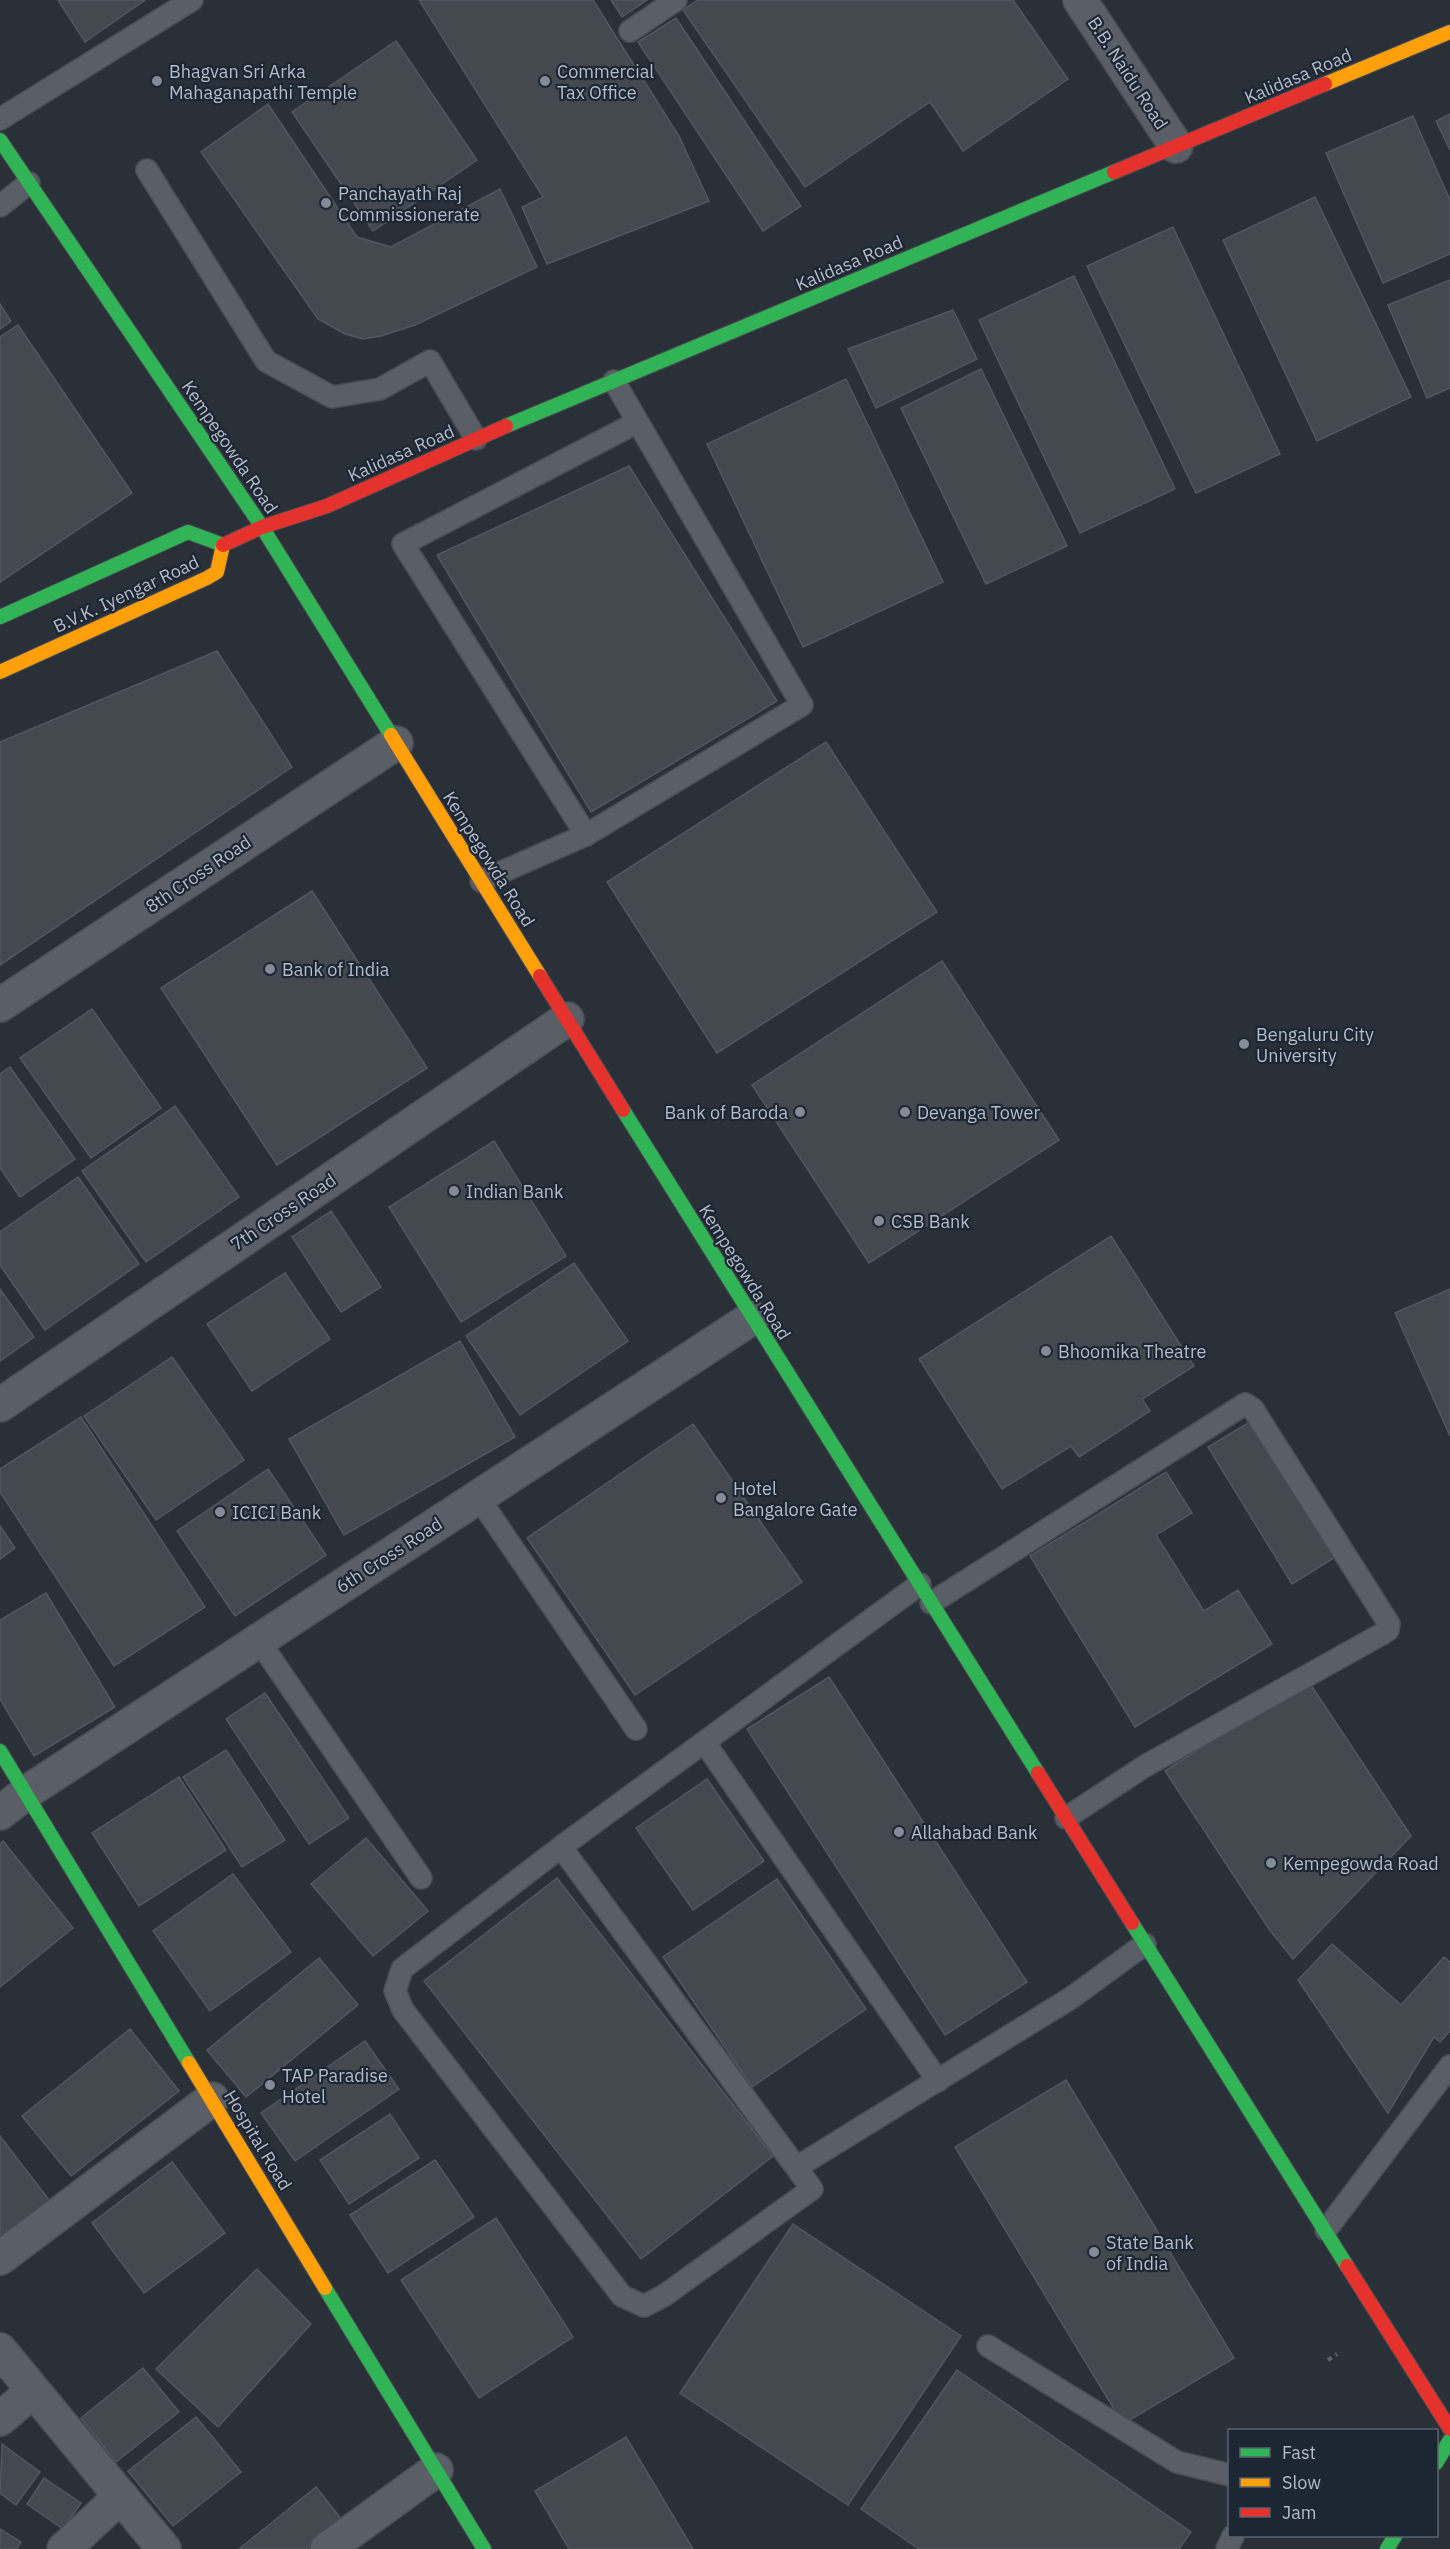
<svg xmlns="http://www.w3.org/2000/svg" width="1450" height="2549" font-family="'IBM Plex Sans',sans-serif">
	<rect width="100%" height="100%" fill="#2a3038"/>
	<g fill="#444950" stroke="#52575f" stroke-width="1.5">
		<polygon points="58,0 145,0 85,42"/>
		<polygon points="419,0 593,0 679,136 709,201 547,264 522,207 543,197"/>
		<polygon points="611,0 647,0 622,17"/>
		<polygon points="698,0 1013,0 1068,79 963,151 930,102 805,187 683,10"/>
		<polygon points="676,18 801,206 763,231 638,42"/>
		<polygon points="396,41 477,160 373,231 292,112"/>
		<polygon points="268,104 357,237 391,247 500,189 537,267 415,325 381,336 363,339 345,334 318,319 201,152"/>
		<polygon points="1450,114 1450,150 1436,121"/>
		<polygon points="1413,116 1450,200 1450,254 1383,283 1326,153"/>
		<polygon points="1315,197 1411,397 1317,441 1223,240"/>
		<polygon points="1173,227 1280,454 1196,493 1087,266"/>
		<polygon points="1074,276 1175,489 1080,533 979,320"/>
		<polygon points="1450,280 1450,388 1427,398 1388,305"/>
		<polygon points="0,304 11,321 0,329"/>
		<polygon points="953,310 977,359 876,408 848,349"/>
		<polygon points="18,325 132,493 0,582 0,337"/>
		<polygon points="981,369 1067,546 986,584 901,408"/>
		<polygon points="846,379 943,582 803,647 707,444"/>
		<polygon points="629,466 777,701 591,812 437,555"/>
		<polygon points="217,651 292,767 0,965 0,742"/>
		<polygon points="826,742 937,912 717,1053 607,882"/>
		<polygon points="312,891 427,1068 277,1165 161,988"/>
		<polygon points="942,961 1059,1140 869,1263 752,1085"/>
		<polygon points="92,1009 161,1108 91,1158 20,1058"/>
		<polygon points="10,1067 75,1159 20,1197 0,1168 0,1074"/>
		<polygon points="175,1106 239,1197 146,1262 82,1171"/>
		<polygon points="494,1141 566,1256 461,1322 389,1207"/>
		<polygon points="78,1177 139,1264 45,1330 0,1265 0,1232"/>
		<polygon points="331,1211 381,1287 341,1312 292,1237"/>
		<polygon points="1111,1236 1194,1366 1142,1399 1150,1411 1079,1457 1071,1446 1002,1489 919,1359"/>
		<polygon points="574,1263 628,1341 520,1415 466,1336"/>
		<polygon points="285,1273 330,1339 252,1391 207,1324"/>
		<polygon points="0,1289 34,1337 0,1361"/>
		<polygon points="1450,1289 1450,1436 1395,1313"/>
		<polygon points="460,1341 515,1437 344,1535 289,1439"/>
		<polygon points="172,1357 244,1460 156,1520 84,1416"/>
		<polygon points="81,1417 205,1607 114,1666 0,1492 0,1469"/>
		<polygon points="1253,1420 1337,1556 1292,1584 1208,1447"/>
		<polygon points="693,1424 802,1582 635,1695 527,1538"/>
		<polygon points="268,1469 326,1555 235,1616 177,1531"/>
		<polygon points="1166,1472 1192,1513 1156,1535 1204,1611 1238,1590 1272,1644 1135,1727 1030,1556"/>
		<polygon points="0,1526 15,1548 0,1559"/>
		<polygon points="46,1593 115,1707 34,1756 0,1699 0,1620"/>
		<polygon points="829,1677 1027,1982 945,2035 747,1729"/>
		<polygon points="1307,1679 1411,1836 1293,1959 1269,1929 1165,1771"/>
		<polygon points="265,1693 349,1818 309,1844 226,1719"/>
		<polygon points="226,1750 285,1840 242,1867 183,1777"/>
		<polygon points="179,1777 226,1850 139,1906 92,1833"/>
		<polygon points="707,1779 764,1861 693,1910 636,1828"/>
		<polygon points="366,1838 428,1911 373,1956 311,1884"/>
		<polygon points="3,1841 73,1928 0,1987 0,1844"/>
		<polygon points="233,1874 291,1952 210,2011 153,1931"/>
		<polygon points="557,1878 773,2156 641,2259 424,1981"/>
		<polygon points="777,1879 866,2009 752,2087 663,1957"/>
		<polygon points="1332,1944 1401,2005 1444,1957 1450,1962 1450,2031 1440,2042 1434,2037 1388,2113 1298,1980"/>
		<polygon points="319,1958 358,2005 246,2097 207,2050"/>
		<polygon points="130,2029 179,2091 71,2176 22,2116"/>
		<polygon points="365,2041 399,2089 295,2161 261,2113"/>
		<polygon points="1066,2080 1234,2358 1123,2424 955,2147"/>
		<polygon points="390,2114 419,2158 349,2204 320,2160"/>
		<polygon points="0,2136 50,2201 0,2240"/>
		<polygon points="435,2160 474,2217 388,2273 350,2215"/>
		<polygon points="172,2162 225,2233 144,2293 92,2223"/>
		<polygon points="496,2218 573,2337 479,2398 401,2280"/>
		<polygon points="793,2224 961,2336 848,2505 680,2393"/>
		<polygon points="257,2269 311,2324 218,2427 156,2369"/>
		<polygon points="143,2368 179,2412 116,2462 81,2418"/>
		<polygon points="957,2370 1191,2532 1179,2549 919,2549 861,2509"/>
		<polygon points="196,2417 241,2472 173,2526 128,2471"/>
		<polygon points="626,2437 693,2549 569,2549 535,2491"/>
		<polygon points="2,2444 40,2472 16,2505 0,2493"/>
		<polygon points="44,2478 81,2503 63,2529 27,2504"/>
		<polygon points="316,2487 342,2520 306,2549 239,2549"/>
		<polygon points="0,2529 21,2542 17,2549 0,2549"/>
	</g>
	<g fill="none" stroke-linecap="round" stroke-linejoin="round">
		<g stroke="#484c53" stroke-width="24">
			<g id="lane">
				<polyline points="630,31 676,0"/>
				<polyline points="0,119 192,0"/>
				<polyline points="147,170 266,361 332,397 380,389 430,361 476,439"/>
				<polyline points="0,206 29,183"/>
				<polyline points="614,381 802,705 586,835 403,544 636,423"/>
				<polyline points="481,881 586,835"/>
				<polyline points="478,1497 636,1729"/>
				<polyline points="931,1603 1245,1404 1253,1409 1389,1624 1388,1630 1382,1634 1145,1766 1066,1818"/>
				<polyline points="259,1641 421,1878"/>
				<polyline points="705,1743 938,2081"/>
				<polyline points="561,1847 812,2189 665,2295 644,2306 622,2296 403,2010 395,1991 402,1969 561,1847 920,1584"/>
				<polyline points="797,2167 1071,1998 1145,1944"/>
				<polyline points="1326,2230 1450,2066"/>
				<polyline points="988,2346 1177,2462 1230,2475"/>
				<polyline points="1227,2549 1233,2536"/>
			</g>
		</g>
		<g stroke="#484c53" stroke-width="36">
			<g id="street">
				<polyline points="1080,0 1176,146"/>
				<polyline points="0,1005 396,743"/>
				<polyline points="0,1405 567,1019"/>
				<polyline points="0,1813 27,1792 752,1318"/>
				<polyline points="0,2258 212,2099"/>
				<polyline points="0,2350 164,2549"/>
				<polyline points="0,2419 33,2391"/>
				<polyline points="64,2549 121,2496"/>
				<polyline points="327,2549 436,2470"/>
			</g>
		</g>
		<g stroke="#484c53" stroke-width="16">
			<g id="fast">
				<polyline points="0,140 262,527 391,735"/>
				<polyline points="506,426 1114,172"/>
				<polyline points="0,617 188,532 223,545"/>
				<polyline points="623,1110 1038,1773"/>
				<polyline points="0,1751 189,2063"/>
				<polyline points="1132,1923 1347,2266"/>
				<polyline points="325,2288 484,2549"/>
				<polyline points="1436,2463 1450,2440"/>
				<polyline points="1387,2549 1395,2536"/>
			</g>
		</g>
		<g stroke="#484c53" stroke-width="16">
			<g id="slow">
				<polyline points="1325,84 1450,32"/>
				<polyline points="0,672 207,578 217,572 223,545"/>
				<polyline points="391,735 540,976"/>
				<polyline points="189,2063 325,2288"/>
			</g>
		</g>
		<g stroke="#484c53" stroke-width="16">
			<g id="jam">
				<polyline points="1114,172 1325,84"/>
				<polyline points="223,545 262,527 327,506 506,426"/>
				<polyline points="540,976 623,1110"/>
				<polyline points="1038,1773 1132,1923"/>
				<polyline points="1347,2266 1450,2429"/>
			</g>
		</g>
		<polyline stroke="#5d636a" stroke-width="4" stroke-dasharray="4.5 4.5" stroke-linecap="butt" points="1328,2360 1337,2354"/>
		<use href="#lane" stroke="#5a5e66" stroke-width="21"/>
		<use href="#street" stroke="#5a5e66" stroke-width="33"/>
		<use href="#fast" stroke="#30b455" stroke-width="14"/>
		<use href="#slow" stroke="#ff9f0a" stroke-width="14"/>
		<use href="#jam" stroke="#e5322d" stroke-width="14"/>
	</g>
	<g fill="#848b96" stroke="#1d2633" stroke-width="2">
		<circle cx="157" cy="81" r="6"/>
		<circle cx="545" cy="81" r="6"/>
		<circle cx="326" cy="203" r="6"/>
		<circle cx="270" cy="969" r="6"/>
		<circle cx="1244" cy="1044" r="6"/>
		<circle cx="800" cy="1112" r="6"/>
		<circle cx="905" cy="1112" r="6"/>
		<circle cx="454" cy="1191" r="6"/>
		<circle cx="879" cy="1221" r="6"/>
		<circle cx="1046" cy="1351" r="6"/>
		<circle cx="721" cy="1498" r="6"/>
		<circle cx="220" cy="1512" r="6"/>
		<circle cx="899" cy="1832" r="6"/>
		<circle cx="1271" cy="1863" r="6"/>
		<circle cx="270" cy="2085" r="6"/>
		<circle cx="1094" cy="2252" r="6"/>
	</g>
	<g text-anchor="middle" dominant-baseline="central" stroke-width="4.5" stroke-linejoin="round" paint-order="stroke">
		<g font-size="18" fill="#b4bcc9" stroke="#1d2633" text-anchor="start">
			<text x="169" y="71">Bhagvan Sri Arka<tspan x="169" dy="21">Mahaganapathi Temple</tspan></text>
			<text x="557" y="71">Commercial<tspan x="557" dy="21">Tax Office</tspan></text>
			<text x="338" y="193">Panchayath Raj<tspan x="338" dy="21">Commissionerate</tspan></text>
			<text x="282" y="969">Bank of India</text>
			<text x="1256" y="1034">Bengaluru City<tspan x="1256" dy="21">University</tspan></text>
			<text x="788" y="1112" text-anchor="end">Bank of Baroda</text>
			<text x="917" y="1112">Devanga Tower</text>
			<text x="466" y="1191">Indian Bank</text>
			<text x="891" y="1221">CSB Bank</text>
			<text x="1058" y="1351">Bhoomika Theatre</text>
			<text x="733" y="1488">Hotel<tspan x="733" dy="21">Bangalore Gate</tspan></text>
			<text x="232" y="1512">ICICI Bank</text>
			<text x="911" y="1832">Allahabad Bank</text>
			<text x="1283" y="1863">Kempegowda Road</text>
			<text x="282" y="2075">TAP Paradise<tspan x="282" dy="21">Hotel</tspan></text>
			<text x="1106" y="2242">State Bank<tspan x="1106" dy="21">of India</tspan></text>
		</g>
		<g font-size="18" fill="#b4bcc9" stroke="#1d2633">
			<text transform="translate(1128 73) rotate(57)">B.B. Naidu Road</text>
			<text transform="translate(1298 76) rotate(-23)">Kalidasa Road</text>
			<text transform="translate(849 263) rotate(-23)">Kalidasa Road</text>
			<text transform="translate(230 447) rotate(56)">Kempegowda Road</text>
			<text transform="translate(401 453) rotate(-24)">Kalidasa Road</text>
			<text transform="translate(126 594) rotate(-25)">B.V.K. Iyengar Road</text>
			<text transform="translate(489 859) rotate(58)">Kempegowda Road</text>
			<text transform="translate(198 874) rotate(-34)">8th Cross Road</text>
			<text transform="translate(283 1212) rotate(-34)">7th Cross Road</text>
			<text transform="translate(745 1272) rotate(58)">Kempegowda Road</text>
			<text transform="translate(389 1555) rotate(-33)">6th Cross Road</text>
			<text transform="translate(258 2140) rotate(59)">Hospital Road</text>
		</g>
	</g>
	<rect x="1228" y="2429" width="210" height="108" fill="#1d2633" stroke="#59626f" stroke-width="1.5"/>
	<rect x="1240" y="2448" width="30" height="9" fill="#30b455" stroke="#59626f" stroke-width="1.5"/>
	<text x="1282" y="2459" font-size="18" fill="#b4bcc9">Fast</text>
	<rect x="1240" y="2478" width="30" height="9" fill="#ff9f0a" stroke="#59626f" stroke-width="1.5"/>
	<text x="1282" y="2489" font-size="18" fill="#b4bcc9">Slow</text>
	<rect x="1240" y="2508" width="30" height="9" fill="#e5322d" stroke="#59626f" stroke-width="1.5"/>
	<text x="1282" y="2519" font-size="18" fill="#b4bcc9">Jam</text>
</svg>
